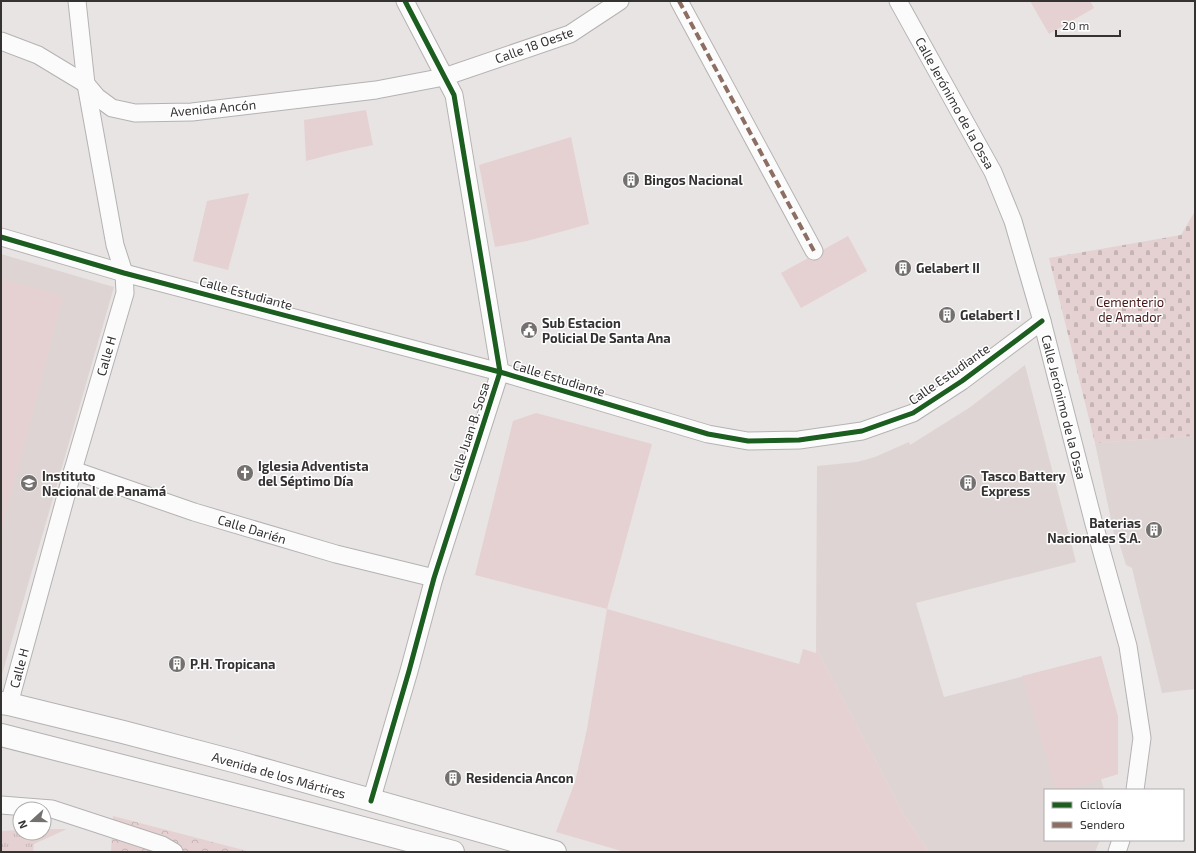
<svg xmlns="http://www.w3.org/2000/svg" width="1196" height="853" font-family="'Exo 2',sans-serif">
	<defs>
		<pattern id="forest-crowns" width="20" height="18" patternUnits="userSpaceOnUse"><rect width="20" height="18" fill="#e5d1d1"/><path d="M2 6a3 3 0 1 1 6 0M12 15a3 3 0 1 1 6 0" fill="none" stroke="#c5b4b4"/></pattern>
		<pattern id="cemetery-stones" width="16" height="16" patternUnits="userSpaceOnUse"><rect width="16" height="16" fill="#e5d1d1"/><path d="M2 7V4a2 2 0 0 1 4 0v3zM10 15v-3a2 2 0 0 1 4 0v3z" fill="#c5b4b4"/></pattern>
		<pattern id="park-tufts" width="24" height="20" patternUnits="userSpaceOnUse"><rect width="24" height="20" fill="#e5d1d1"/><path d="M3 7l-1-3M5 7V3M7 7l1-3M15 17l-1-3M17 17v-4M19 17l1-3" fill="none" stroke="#c5b4b4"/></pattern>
	</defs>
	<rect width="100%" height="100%" fill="#e8e4e4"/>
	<g fill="#ded4d3">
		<polygon points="1,254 114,287 1,678"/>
		<polygon points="1025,365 1076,562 916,603 944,697 1101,656 1118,717 1118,774 1101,779 1104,790 1045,790 1045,840 1100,840 1095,852 929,852 904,815 816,648 817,466 857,462 875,457 909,442 910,445 969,408"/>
		<polygon points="1195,436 1195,689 1162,693 1132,568 1126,565 1117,536 1114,534 1095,443"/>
	</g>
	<g fill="#e5d1d1">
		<polygon points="1030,1 1090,1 1094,8 1049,34"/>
		<polygon points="366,110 373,145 341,152 306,161 304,120"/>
		<polygon points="571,137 589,224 527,241 495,247 479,165"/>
		<polygon points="249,193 228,270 193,261 207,201"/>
		<polygon points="848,236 867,271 801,308 781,273"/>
		<polygon points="1,279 63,296 1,534"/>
		<polygon points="536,413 652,444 607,609 799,664 803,649 816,653 816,648 904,815 929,852 625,852 556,832 575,782 587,729 607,609 475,575 513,421"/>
		<polygon points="1101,656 1118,717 1118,774 1066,790 1056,790 1022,676"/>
	</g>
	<polygon fill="url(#forest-crowns)" points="113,816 251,852 111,852"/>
	<polygon fill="url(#cemetery-stones)" points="1195,211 1195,436 1095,443 1049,258 1181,235"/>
	<polygon fill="url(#park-tufts)" points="44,829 67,829 34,844 33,852 1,852 1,831 20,830 20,833 44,833"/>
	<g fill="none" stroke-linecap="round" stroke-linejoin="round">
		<g stroke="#b5b2b2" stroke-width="19">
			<g id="minor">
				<polyline points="679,1 814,251"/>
				<polyline points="898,1 993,172 1013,221 1042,321 1094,524 1128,646 1142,738 1135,790"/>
				<polyline points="1,41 38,55 86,84 97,97 112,108 135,113 192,112 376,90 444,77 570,34 620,1"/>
				<polyline points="1,237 124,273 500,372 708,434 748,441 799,440 862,431 913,413 962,381 1042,321"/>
				<polyline points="73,470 194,512 336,554 434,578"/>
				<polyline points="9,704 73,470 125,293 124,273 115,245 86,84 77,1"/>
				<polyline points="371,801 409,671 434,578 500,372 454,95 405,1"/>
				<polyline points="1,805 52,809 162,845 174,852"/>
				<polyline points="1117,852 1121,840"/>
			</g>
		</g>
		<g stroke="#b5b2b2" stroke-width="24">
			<g id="trunk">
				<polyline points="1,703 9,704 123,732 237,762 555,852"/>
				<polyline points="1,735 306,813 453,852"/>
			</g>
		</g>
		<use href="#minor" stroke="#fcfbfb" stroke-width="17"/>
		<use href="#trunk" stroke="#fcfbfb" stroke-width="22"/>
		<polyline stroke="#8d6e63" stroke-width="4" stroke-dasharray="8 4" stroke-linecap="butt" points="679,1 814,251"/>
		<g stroke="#fff" stroke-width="8">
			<g id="cycleway">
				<polyline points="1,237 124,273 500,372 708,434 748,441 799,440 862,431 913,413 962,381 1042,321"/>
				<polyline points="371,801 409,671 434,578 500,372 454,95 405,1"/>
			</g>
		</g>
		<use href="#cycleway" stroke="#1b5e20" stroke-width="5"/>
	</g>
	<defs>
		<g id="building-disc" transform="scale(0.9)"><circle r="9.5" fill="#747070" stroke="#fff"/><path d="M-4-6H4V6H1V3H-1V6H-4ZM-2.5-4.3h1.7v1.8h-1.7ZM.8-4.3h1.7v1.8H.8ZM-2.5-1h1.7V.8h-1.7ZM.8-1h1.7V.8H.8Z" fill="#fff"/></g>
		<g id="civic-disc" transform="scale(0.9)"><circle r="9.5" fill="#747070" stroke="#fff"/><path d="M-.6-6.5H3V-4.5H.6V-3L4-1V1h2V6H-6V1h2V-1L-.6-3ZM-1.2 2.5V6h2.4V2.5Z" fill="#fff"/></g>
		<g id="church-disc" transform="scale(0.9)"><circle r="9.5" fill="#747070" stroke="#fff"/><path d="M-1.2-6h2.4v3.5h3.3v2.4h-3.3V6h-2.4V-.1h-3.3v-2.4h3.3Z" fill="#fff"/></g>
		<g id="school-disc" transform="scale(0.9)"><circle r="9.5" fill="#747070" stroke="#fff"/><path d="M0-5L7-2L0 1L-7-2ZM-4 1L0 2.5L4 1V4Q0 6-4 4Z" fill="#fff"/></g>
	</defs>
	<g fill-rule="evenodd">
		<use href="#building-disc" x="631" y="180"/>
		<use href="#building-disc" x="903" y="268"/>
		<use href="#building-disc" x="947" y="315"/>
		<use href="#civic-disc" x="529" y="330"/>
		<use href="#church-disc" x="245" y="473"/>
		<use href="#school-disc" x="29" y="483"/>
		<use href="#building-disc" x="968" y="483"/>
		<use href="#building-disc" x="1154" y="530"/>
		<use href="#building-disc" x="177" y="664"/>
		<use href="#building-disc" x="453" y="778"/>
	</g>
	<g text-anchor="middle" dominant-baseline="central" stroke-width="3" stroke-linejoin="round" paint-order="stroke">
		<g font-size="13" fill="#353232" stroke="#fff">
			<text transform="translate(534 45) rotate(-20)">Calle 18 Oeste</text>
			<text transform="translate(955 103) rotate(61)">Calle Jerónimo de la Ossa</text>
			<text transform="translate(213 108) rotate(-5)">Avenida Ancón</text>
			<text transform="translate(246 293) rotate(15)">Calle Estudiante</text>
			<text transform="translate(106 356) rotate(-74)">Calle H</text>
			<text transform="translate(949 374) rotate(-35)">Calle Estudiante</text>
			<text transform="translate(559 378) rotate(17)">Calle Estudiante</text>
			<text transform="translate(1064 407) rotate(76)">Calle Jerónimo de la Ossa</text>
			<text transform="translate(469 432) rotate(-72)">Calle Juan B. Sosa</text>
			<text transform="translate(252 529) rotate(17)">Calle Darién</text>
			<text transform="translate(19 668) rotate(-75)">Calle H</text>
			<text transform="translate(279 775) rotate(16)">Avenida de los Mártires</text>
		</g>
		<g font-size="13" font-weight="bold" fill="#353232" stroke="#fff" text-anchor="start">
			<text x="644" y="180">Bingos Nacional</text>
			<text x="916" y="268">Gelabert II</text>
			<text x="960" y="315">Gelabert I</text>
			<text x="542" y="323">Sub Estacion<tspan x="542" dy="15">Policial De Santa Ana</tspan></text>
			<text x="258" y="466">Iglesia Adventista<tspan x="258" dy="15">del Séptimo Día</tspan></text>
			<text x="42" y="476">Instituto<tspan x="42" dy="15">Nacional de Panamá</tspan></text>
			<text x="981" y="476">Tasco Battery<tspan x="981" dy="15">Express</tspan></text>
			<text x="1141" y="523" text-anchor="end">Baterias<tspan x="1141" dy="15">Nacionales S.A.</tspan></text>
			<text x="190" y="664">P.H. Tropicana</text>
			<text x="466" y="778">Residencia Ancon</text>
		</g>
		<g font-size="13" fill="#471819" stroke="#fff">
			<text x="1130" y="302">Cementerio<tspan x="1130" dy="15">de Amador</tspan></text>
		</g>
	</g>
	<rect width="1196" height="853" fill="none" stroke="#353232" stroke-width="4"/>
	<rect x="1044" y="789" width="140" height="52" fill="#ffffff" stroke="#aeadad"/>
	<rect x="1052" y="802" width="20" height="6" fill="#1b5e20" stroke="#aeadad"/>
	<text x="1080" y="809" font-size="12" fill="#353232">Ciclovía</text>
	<rect x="1052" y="822" width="20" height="6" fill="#8d6e63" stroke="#aeadad"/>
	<text x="1080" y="829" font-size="12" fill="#353232">Sendero</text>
	<g transform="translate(32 821) rotate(249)"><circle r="19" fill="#ffffff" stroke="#aeadad"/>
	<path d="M0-3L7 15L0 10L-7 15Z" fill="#747070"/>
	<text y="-6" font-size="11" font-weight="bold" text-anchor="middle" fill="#353232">N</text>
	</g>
	<path d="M1056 30v6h64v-6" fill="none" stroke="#353232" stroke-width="2"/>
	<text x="1062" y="30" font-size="12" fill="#353232" stroke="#ffffff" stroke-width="3" paint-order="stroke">20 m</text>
</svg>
